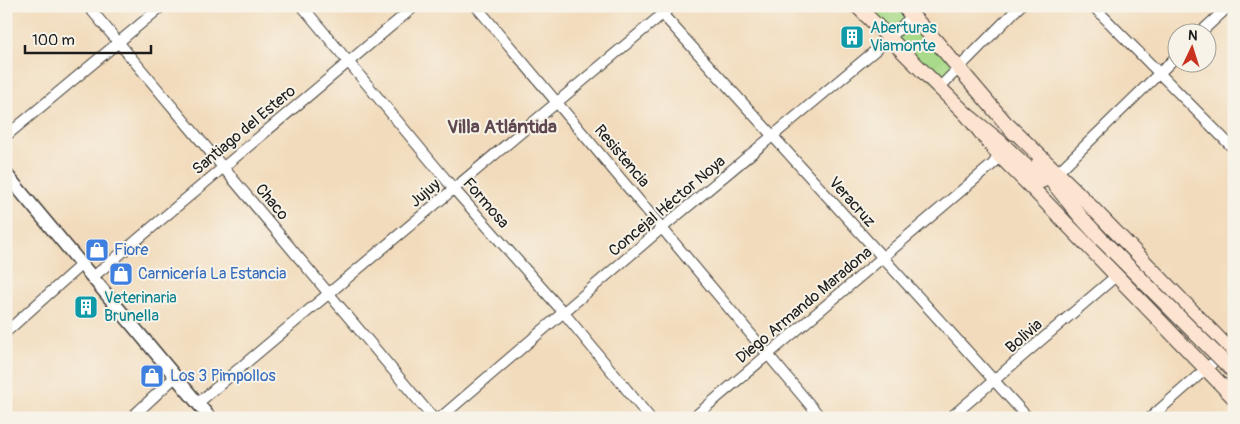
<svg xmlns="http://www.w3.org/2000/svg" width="1240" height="424" font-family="Pangolin,sans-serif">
	<rect width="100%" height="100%" fill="#f7f3e8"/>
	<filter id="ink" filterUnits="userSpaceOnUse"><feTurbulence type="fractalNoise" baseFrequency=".02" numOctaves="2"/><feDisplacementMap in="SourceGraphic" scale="10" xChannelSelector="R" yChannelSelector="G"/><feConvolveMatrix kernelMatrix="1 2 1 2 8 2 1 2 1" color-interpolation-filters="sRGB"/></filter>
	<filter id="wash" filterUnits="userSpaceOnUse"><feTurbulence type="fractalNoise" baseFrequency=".0096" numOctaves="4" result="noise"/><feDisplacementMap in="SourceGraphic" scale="20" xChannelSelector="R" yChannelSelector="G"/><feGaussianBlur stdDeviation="1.12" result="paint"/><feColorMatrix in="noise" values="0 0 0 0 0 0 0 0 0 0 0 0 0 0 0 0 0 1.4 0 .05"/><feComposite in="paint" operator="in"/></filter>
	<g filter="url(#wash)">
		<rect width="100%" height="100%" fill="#f2dbbc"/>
		<polygon fill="#a9da89" stroke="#627b52" points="857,6 903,6 958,68 939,88"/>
	</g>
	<g filter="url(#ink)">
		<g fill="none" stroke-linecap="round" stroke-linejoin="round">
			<g stroke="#3c3934" stroke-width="12">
				<g id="minor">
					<polyline points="88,6 433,418"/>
					<polyline points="302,6 453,188 564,313 650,418"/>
					<polyline points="476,6 821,418"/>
					<polyline points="655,6 1028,418"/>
					<polyline points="1093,6 1234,149"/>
					<polyline points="1201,32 1229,6"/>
					<polyline points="939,88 1020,6"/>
					<polyline points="6,136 162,6"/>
					<polyline points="1057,173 1178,55"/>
					<polyline points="93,277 415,6"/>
					<polyline points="6,332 82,264"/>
					<polyline points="198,403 672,6"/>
					<polyline points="131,418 175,377"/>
					<polyline points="440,418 662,228 889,39 912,16"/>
					<polyline points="693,418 994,163 998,154"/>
					<polyline points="950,418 1116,276"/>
					<polyline points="1150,418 1224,353"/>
				</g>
			</g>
			<g stroke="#3c3934" stroke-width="15">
				<polyline id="tertiary" points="6,174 210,418"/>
			</g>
			<g stroke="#3c3934" stroke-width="16">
				<g id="secondary">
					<polyline points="857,6 966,114 999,141 1042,181"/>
					<polyline points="903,6 934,39 1014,133"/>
					<polyline points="966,114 998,154 1035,191 1234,398"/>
					<polyline points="1009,126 1074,189 1234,354"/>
					<polyline points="1038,164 1080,216 1101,239"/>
				</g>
			</g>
			<use href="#minor" stroke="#fff" stroke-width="10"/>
			<use href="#tertiary" stroke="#fff" stroke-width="12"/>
			<use href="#secondary" stroke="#fde4d0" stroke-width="14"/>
			<g stroke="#3c3934" stroke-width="16" stroke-linecap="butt">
				<polyline id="secondary-bridge" points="1101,239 1234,372"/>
			</g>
			<use href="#secondary-bridge" stroke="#fde4d0" stroke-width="14"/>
		</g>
	</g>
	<defs>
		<g id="building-square" transform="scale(1.25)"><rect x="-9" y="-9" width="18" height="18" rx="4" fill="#0f9aa8" stroke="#f7f3e8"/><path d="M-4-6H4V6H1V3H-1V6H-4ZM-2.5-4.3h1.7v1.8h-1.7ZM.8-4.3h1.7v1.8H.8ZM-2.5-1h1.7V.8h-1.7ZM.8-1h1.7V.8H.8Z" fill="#fff"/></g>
		<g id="shop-square" transform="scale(1.25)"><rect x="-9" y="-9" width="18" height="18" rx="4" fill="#3f7fe0" stroke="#f7f3e8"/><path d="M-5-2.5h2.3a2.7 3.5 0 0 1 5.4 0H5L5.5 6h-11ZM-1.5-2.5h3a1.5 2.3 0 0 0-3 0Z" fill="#fff"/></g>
	</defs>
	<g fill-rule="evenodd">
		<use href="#building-square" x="852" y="37"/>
		<use href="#shop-square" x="97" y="250"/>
		<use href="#shop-square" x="121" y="274"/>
		<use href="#building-square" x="86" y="307"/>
		<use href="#shop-square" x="152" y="376"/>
	</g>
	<g text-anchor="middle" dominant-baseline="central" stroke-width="4" stroke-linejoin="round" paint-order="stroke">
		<g font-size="16" fill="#0d838f" stroke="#f7f3e8" text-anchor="start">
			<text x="870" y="28">Aberturas<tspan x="870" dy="18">Viamonte</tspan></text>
			<text x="104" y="298">Veterinaria<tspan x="104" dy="18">Brunella</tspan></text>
		</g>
		<g font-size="16" fill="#1c1c1c" stroke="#f7f3e8">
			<text transform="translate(244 130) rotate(-40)">Santiago del Estero</text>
			<text transform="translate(622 156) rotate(50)">Resistencia</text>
			<text transform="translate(425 193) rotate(-40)">Jujuy</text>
			<text transform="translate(272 202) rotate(50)">Chaco</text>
			<text transform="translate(852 202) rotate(48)">Veracruz</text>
			<text transform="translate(486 203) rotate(49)">Formosa</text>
			<text transform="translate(667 206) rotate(-40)">Concejal Héctor Noya</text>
			<text transform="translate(804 305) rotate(-40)">Diego Armando Maradona</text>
			<text transform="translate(1024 336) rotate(-41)">Bolivia</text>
		</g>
		<g font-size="16" fill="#366cbe" stroke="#f7f3e8" text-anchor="start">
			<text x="114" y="250">Fiore</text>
			<text x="138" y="274">Carnicería La Estancia</text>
			<text x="170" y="376">Los 3 Pimpollos</text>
		</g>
		<g font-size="19" font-weight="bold" fill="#5e474e" stroke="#f7f3e8">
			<text x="502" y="127">Villa Atlántida</text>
		</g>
	</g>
	<rect width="1240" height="424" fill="none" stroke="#f7f3e8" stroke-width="25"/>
	<g transform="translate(1192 48) rotate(4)"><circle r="24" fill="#f7f3e8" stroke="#9f9d96"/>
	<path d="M0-4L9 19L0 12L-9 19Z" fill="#c8321e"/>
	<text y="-8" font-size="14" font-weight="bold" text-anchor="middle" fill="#1c1c1c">N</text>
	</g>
	<path d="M25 45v8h126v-8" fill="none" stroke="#1c1c1c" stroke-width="2.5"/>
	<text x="32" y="45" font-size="15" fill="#1c1c1c" stroke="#f7f3e8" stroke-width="4" paint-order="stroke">100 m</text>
</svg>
